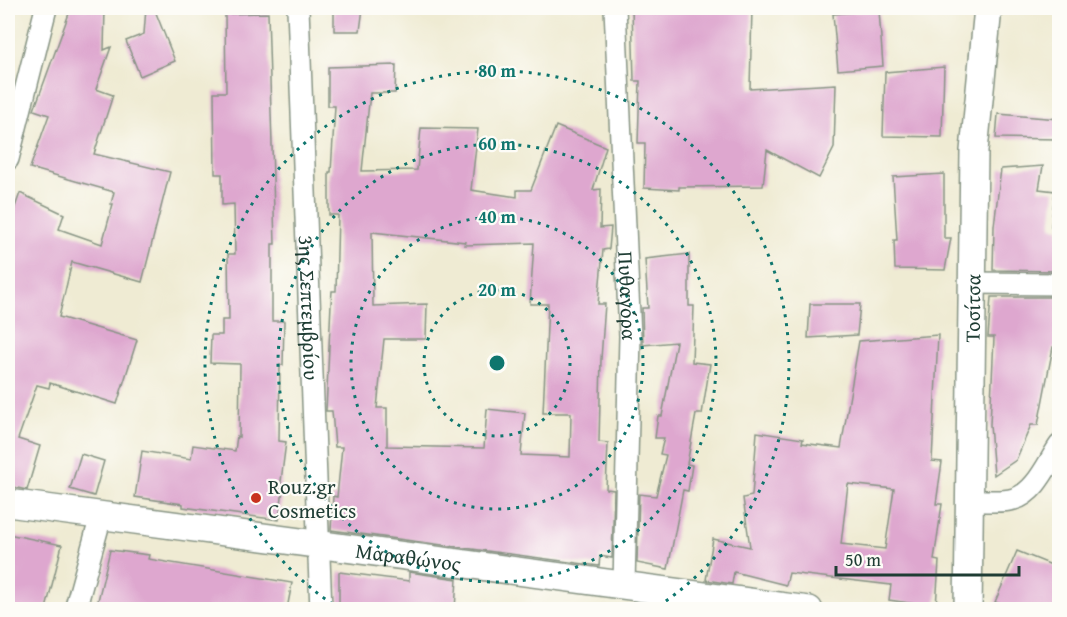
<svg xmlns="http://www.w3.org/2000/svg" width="1067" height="617" font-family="'Gentium Book Plus',serif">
	<rect width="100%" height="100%" fill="#fdfcf7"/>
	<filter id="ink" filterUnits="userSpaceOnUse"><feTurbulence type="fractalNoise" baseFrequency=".0167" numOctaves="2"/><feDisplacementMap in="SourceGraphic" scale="12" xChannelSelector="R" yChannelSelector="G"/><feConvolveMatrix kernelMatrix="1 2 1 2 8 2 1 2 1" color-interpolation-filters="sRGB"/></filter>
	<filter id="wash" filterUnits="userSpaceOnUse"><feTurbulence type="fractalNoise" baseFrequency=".008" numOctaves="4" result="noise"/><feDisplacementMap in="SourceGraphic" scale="24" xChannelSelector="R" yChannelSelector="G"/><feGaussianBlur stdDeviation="1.35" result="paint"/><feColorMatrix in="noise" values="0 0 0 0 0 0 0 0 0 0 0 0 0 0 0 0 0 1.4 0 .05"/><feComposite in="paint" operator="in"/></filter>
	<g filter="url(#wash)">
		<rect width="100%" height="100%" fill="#efebd3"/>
		<g id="blocks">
			<g fill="#dea7cf" fill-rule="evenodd">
				<polygon points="71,8 105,8 104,50 111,47 96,89 113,95 94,154 170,172 142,282 72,262 59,317 137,340 117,404 50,383 49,388 37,385 18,439 40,446 27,490 8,486 8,227 20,193 64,214 59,229 102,244 113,204 111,204 114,192 30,168 49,115 34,110"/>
				<polygon points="146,8 154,8 175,61 140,76 126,41 144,34"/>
				<polygon points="334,8 363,8 360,31 334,31"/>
				<polygon points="632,8 752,8 750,89 836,84 834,148 819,178 767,150 763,186 679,187 679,190 644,188 645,143 638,143 640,81 634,81"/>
				<polygon points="879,10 883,66 838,70 833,14"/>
				<polygon points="268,13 275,244 272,244 272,321 284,321 283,365 280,365 279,441 286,442 280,489 283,489 279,520 183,507 183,504 135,497 142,451 191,459 193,445 235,451 237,436 239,437 240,364 210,363 211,335 222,335 222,320 229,320 228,254 235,254 234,204 222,205 222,174 215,174 214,92 226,92 225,14"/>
				<path d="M396 65 395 93H370L362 171 417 170 421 128 478 129 471 190 517 197V190H531L556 126 606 147 593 190 601 189 600 228 611 227 609 249 603 250 598 304H605L601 359 599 442 608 443 606 489 614 490 612 558 600 556 599 566 331 530 333 496 337 497 342 447H335L332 411H326L331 304 332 291H336L338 215H329V172H331L335 106H328V67ZM372 232 465 242 464 245 534 243 530 304H548L543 413H571L570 457 521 455 525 413 487 409 484 448 387 446V408H377L384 339H426L427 304 373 306Z"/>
				<polygon points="944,67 942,137 883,136 885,72"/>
				<polygon points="998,114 1059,119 1059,139 996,138"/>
				<polygon points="1043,166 1039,189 1055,191 1051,227 1059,228 1059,271 993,270 994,226 1001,169"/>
				<polygon points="944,174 944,238 951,238 945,270 895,269 894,240 897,240 893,177"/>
				<polygon points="689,254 689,306 694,306 692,362 710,364 702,414 696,414 687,464 692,465 688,491 683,490 668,569 637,563 639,494 656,496 666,455 660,454 664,438 655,438 658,416 662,416 676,342 643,345 642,308 648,308 645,259"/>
				<polygon points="991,297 1059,297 1059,350 1053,347 1038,425 1031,425 1016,460 994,475 990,425 994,337 988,337"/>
				<polygon points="810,304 860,304 857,335 808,338"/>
				<path d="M938 335 932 461 942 462 936 504H942L934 560 939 561 936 607 889 600 891 585 789 573 786 585 734 572 732 584 706 580 713 539 750 547 743 498 752 496 757 432 803 439 802 443 841 448 859 341ZM848 484 894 489 885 549 841 544Z"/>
				<polygon points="81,454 104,461 94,496 70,489"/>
				<polygon points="8,534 62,545 46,609 13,609 14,605 8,603"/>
				<polygon points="110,550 149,555 148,559 292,583 287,609 96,609"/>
				<polygon points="1017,551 1059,568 1059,609 1013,609 995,602"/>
				<polygon points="339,572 409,581 409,572 457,579 455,609 339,609"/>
			</g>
		</g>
	</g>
	<g filter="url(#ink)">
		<use href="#blocks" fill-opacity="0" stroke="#879484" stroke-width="1.5"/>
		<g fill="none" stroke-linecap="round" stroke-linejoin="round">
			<g stroke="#879484" stroke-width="24">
				<g id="minor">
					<path id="s1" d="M298 8 321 610"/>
					<path id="s2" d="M615 8 630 336 624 584"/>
					<polyline points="8,159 46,8"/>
					<polyline points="971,283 1060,284"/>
					<path d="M970 501C984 500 1001 503 1014 499 1036 493 1048 462 1060 445"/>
					<polyline points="75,610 101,516"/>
				</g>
			</g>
			<g stroke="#879484" stroke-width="30">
				<g id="tertiary">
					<path id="s3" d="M8 503 809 610"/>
					<path id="s4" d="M968 610 974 151 988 8"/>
				</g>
			</g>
			<use href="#minor" stroke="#fff" stroke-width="21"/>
			<use href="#tertiary" stroke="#fff" stroke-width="27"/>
		</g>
	</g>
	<g fill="none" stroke="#0f766e" stroke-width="3" stroke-dasharray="3 6">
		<circle cx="497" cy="363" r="73"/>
		<circle cx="497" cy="363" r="146"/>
		<circle cx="497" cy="363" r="219"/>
		<path d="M340 609A292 292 0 1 1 654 609"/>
	</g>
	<circle fill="#c8321e" stroke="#fdfcf7" stroke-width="2" cx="256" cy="498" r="6"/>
	<g text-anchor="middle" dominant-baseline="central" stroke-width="4.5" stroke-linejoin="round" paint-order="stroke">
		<g font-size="21" fill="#1f3d34" stroke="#fdfcf7">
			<text stroke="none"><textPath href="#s2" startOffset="288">Πυθαγόρα</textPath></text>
			<text stroke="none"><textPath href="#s4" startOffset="302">Τοσίτσα</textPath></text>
			<text stroke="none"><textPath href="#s1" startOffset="300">3ης Σεπτεμβρίου</textPath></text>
			<text stroke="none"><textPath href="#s3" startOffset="404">Μαραθώνος</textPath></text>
		</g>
		<g font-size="21" fill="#1f3d34" stroke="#fdfcf7" text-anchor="start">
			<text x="268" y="486">Rouz.gr<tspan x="268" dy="24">Cosmetics</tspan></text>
		</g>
	</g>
	<circle cx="497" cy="363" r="9" fill="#0f766e" stroke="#fdfcf7" stroke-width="3"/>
	<g font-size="18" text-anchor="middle" font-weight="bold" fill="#0f766e" stroke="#fdfcf7" stroke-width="4.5" stroke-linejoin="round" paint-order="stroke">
		<text x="497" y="77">80 m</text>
		<text x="497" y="150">60 m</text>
		<text x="497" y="223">40 m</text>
		<text x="497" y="296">20 m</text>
	</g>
	<rect width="1067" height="617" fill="none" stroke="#fdfcf7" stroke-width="30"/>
	<path d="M836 566v9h183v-9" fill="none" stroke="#1f3d34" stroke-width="3"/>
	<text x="845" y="566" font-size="18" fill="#1f3d34" stroke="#fdfcf7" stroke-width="4.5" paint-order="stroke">50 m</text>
</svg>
